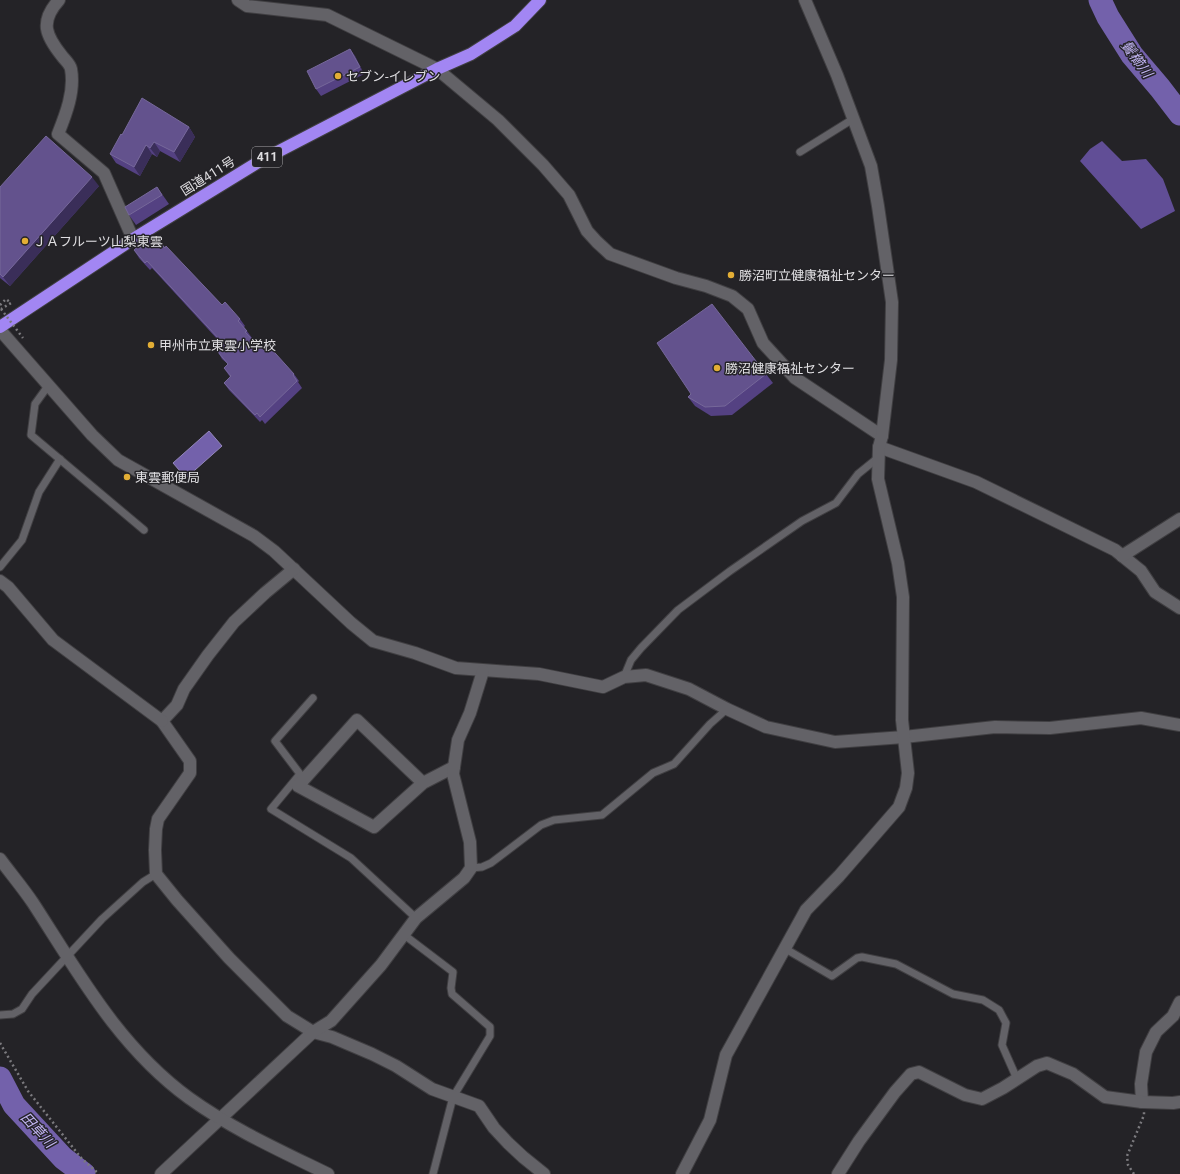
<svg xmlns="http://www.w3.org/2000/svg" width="1180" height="1174" font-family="Roboto,'Noto Sans JP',sans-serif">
	<rect width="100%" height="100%" fill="#242327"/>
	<polygon fill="#614e96" points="1102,141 1122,161 1146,159 1163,179 1175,211 1141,229 1080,161 1090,149"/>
	<polygon fill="#7361ab" stroke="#9487bc" points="209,431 222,446 186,478 173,463"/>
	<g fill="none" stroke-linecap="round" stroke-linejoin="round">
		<g stroke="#7361ab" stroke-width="23">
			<polyline points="1100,0 1108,17 1132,55 1160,88 1180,114"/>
			<polyline points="0,1078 14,1105 63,1158 84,1174"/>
		</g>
		<g stroke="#403f42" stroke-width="9">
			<g id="lane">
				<polyline points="800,152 853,119"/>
				<polyline points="48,386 35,404 31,435 144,530"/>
				<polyline points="0,567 22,540 39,492 60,459"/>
				<polyline points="624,677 631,660 641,648 678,610 730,571 802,521 836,503 858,474 879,457"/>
				<polyline points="313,698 275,741 300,774 271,809 351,858 416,918"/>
				<polyline points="471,868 482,867 491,863 541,825 554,820 602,815 653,773 674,764 710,724 727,709"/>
				<polyline points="403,934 453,972 451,988 452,994 490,1027 490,1036 453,1097 433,1174"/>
				<polyline points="784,948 832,976 857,958 862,957 896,964 953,994 983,1000 999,1010 1006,1023 1002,1045 1017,1079"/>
				<polyline points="0,1015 13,1014 22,1009 32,994 102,919 143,882 156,874"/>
			</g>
		</g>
		<g stroke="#403f42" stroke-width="14">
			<g id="street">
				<path d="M59 0C39 22 46 36 62 56 65 60 70 64 71 69 75 91 66 114 58 134L104 173 133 239"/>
				<polyline points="238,0 247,6 327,15 437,69 498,120 543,165 569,195 587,231 597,242 610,254 676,278 706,286 732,296 748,309 763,343 795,378 882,436"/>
				<polyline points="0,330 92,435 118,460 254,536 274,551 351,623 373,641 415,653 456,668 539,674 603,687 624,677 646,675 689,689 727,709 766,727 835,742 904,737 995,727 1050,728 1141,718 1180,725"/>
				<polyline points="879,447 976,482 1115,550 1141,571 1155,592 1180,608"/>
				<polyline points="1122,556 1180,519"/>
				<polyline points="294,569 265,593 234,622 208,655 184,689 177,705 162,721 190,761 190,773 158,819 156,829 155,850 156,874 177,900 229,958 287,1016 313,1032 332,1037 372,1054 396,1066 432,1089 479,1106 494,1128 508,1143 523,1157 544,1174"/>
				<polyline points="0,581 8,587 53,640 162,721"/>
				<polyline points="423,783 357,720 298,786 374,827 423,783 454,767"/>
				<polyline points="1142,1102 1141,1084 1146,1052 1156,1032 1173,1016 1180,1002"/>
				<polyline points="161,1174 313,1032 331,1021 381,965 416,918 464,878 471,868 470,842 453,774 458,740 470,713 483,671"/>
				<polyline points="682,1174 710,1120 726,1055 806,910 839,876 899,807 906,788 908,773 902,720 903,597 898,563 878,479 879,447 882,436 891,360 892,302 878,206 871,166 837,75 805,0"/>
				<polyline points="838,1174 859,1141 895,1092 911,1074 919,1072 965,1095 982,1099 1003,1088 1037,1066 1047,1063 1073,1074 1105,1097 1142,1102 1173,1103 1180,1102"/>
			</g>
		</g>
		<g stroke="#403f42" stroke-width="14">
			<path id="secondary" d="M0 859C11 874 23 888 33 903 79 974 119 1047 189 1098 232 1129 281 1151 328 1174"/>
		</g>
		<g stroke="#403f42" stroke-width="14">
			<polyline id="highway" points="0,327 133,239 260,161 437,69 471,54 515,26 540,0"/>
		</g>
		<g stroke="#7b7a7e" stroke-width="2.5" stroke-dasharray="2 3" stroke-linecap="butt">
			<polyline points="0,305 6,299 11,303 1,309"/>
			<polyline points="0,1043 28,1091 82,1159 99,1174"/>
			<polyline points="1134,1174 1128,1165 1127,1156 1144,1115 1144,1112"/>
		</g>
		<use href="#lane" stroke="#636267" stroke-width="7"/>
		<use href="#street" stroke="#636267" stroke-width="12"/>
		<use href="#secondary" stroke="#636267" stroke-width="12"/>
		<use href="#highway" stroke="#a286f3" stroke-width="12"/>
		<polyline stroke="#7b7a7e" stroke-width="2.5" stroke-dasharray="2 3" stroke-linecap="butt" points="1,309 23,338"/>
	</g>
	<g fill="#544182">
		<polygon points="350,49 355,56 364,74 321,96 316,89"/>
		<polygon points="189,127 195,137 180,162 160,151 157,157 152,154 140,176 116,163 110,154 122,135"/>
		<polygon points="99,186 10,286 0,278 0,187"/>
		<polygon points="157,187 169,204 136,225 129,215"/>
		<polygon points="157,244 165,248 222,305 240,319 245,326 244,327 252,338 251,338 261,349 294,374 299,381 298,382 302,388 265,424 262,420 260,422 229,390 224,383 230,377 224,368 228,364 222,359 218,352 220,350 215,343 218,340 152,268 150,270 139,258 134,250"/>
		<polygon points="766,374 773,383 732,415 711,416 695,406 688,397 691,394"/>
	</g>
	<g fill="#3a2e59">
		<polygon points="350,49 355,56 364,74 360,67"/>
		<polygon points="189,127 195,137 180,162 174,152"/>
		<polygon points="154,142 160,151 157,157 150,148"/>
		<polygon points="146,145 152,154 140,176 134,167"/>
		<polygon points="92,177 99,186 10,286 3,277"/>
	</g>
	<g fill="#63528d" stroke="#76689a">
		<polygon points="350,49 360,67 316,89 307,71"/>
		<polygon points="142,98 189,127 174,152 154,142 150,148 146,145 134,167 110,154 121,134 122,135"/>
		<polygon points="46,136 92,177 3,277 0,274 0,187"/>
		<polygon points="157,187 162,195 129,215 125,207"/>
		<polygon points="149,236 157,244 160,242 165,248 166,246 222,305 225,302 240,319 238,321 247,331 245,332 261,349 267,344 294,374 293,375 297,381 260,417 257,413 255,415 224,383 231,376 224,368 228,364 218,352 220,349 215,343 219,339 147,261 145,263 134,250"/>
		<polygon points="712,304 766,374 725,406 705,407 688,397 691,394 657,343"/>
	</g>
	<g fill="#e3ae35" stroke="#242327" stroke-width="1.5">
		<circle cx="338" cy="76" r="4"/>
		<circle cx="25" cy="241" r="4"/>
		<circle cx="731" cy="275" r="4"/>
		<circle cx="151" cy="345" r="4"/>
		<circle cx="717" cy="368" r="4"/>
		<circle cx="127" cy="477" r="4"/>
	</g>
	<g text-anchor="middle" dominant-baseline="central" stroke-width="3" stroke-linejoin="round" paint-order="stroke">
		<rect fill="#242327" stroke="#a8a7aa" stroke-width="1" x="252" y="147" width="30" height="20" rx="3"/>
		<g font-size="12" font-weight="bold" fill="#e0dfe2">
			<text x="267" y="157">411</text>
		</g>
		<g font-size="13" fill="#e0dfe2" stroke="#242327" text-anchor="start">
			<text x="346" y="76">セブン-イレブン</text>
			<text x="33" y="241">ＪＡフルーツ山梨東雲</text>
			<text x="739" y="275">勝沼町立健康福祉センター</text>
			<text x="159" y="345">甲州市立東雲小学校</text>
			<text x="725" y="368">勝沼健康福祉センター</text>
			<text x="135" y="477">東雲郵便局</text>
		</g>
		<g font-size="13" fill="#e0dfe2" stroke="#242327">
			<text transform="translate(208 176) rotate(-32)">国道411号</text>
		</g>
		<g font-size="14" font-style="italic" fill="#c3b6f4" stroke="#242327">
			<text transform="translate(1137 59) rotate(54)">鬢櫛川</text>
			<text transform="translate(38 1130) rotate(47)">田草川</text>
		</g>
	</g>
</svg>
